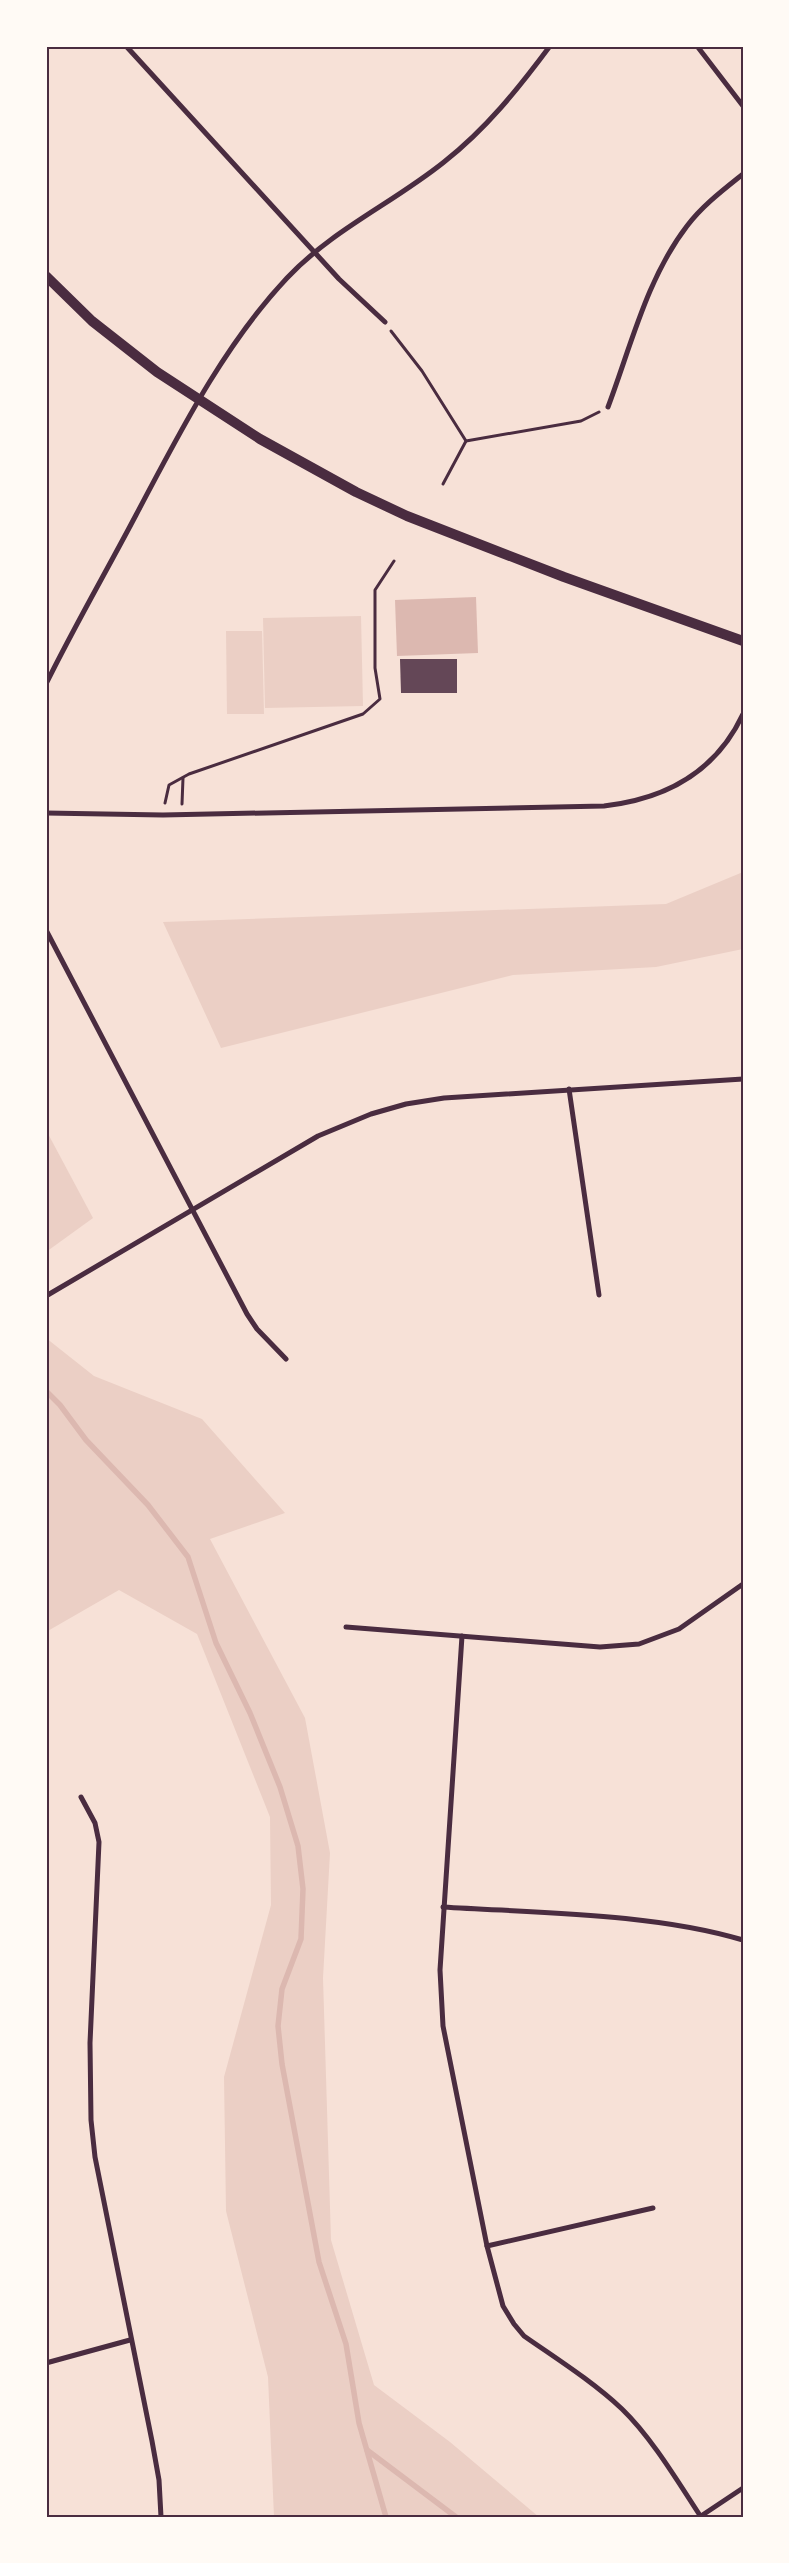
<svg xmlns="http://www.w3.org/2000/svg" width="789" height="2563" font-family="Literata,serif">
	<rect width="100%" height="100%" fill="#f7e1d7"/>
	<g fill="#ebcfc5">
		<polygon points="361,616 363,706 265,708 263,618"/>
		<polygon points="226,631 262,631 264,714 227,714"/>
		<polygon points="743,872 743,949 656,967 513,975 221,1048 163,922 666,904"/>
		<polygon points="46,1130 93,1218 46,1252"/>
		<polygon points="46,1338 94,1376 202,1419 285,1513 210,1539 305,1718 330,1853 323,1978 331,2240 374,2385 450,2442 539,2517 274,2517 268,2377 226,2211 224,2077 271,1905 270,1817 197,1634 119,1590 46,1632"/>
	</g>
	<polygon fill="#dcb8b0" points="476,597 478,653 397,656 395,600"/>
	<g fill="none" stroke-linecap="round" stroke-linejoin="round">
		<g stroke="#dcb8b0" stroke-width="5.5">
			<polyline points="46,1391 60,1405 86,1440 148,1505 188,1557 216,1643 250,1713 280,1787 298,1846 303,1889 301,1939 282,1989 278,2026 282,2064 319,2262 346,2344 359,2423 386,2517"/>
			<polyline points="367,2450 456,2517"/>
		</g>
	</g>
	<polygon fill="#644757" points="400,659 457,659 457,693 401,693"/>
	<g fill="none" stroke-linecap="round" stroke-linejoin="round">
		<g stroke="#4a2c40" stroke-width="3">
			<polyline points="391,331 422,371 466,441 443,484"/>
			<polyline points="466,441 581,421 599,412"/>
			<polyline points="165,803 169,785 189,774 363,714 380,699 375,668 375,590 394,561"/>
			<polyline points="182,804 183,778"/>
		</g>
		<g stroke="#4a2c40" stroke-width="5">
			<polyline points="126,46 339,279 385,322"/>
			<polyline points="697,46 743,106"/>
			<path d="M608 407C631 346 647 278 687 226 702 206 723 190 743 174"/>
			<path d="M46 684C74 627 106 572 136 515 179 434 223 346 287 278 332 230 393 203 444 162 486 129 518 89 550 46"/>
			<path d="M46 813 163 815 604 806C665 799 716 772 743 714"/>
			<polyline points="46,930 247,1314 257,1329 286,1359"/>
			<polyline points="569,1089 599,1295"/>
			<polyline points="46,1296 318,1136 371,1114 406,1104 444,1098 743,1079"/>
			<polyline points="346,1627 600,1647 639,1644 679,1629 743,1584"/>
			<path d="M462 1636 440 1970 443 2026 487 2246 503 2306 514 2324 524 2336C557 2359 592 2381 622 2409 652 2438 678 2482 701 2517"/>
			<polyline points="81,1797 95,1823 99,1842 90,2043 91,2120 95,2157 152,2441 159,2480 161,2517"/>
			<path d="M443 1907C538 1913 653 1913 743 1940"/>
			<polyline points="487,2246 653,2208"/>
			<polyline points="46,2363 130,2340"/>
			<polyline points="701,2516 743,2488"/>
		</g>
		<polyline stroke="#4a2c40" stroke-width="10" points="46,276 92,321 157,372 260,439 356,492 407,516 564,577 743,641"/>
	</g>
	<rect width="789" height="2563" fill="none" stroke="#fffaf5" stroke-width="95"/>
	<rect x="48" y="48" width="694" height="2468" fill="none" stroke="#4a2c40" stroke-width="2"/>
</svg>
